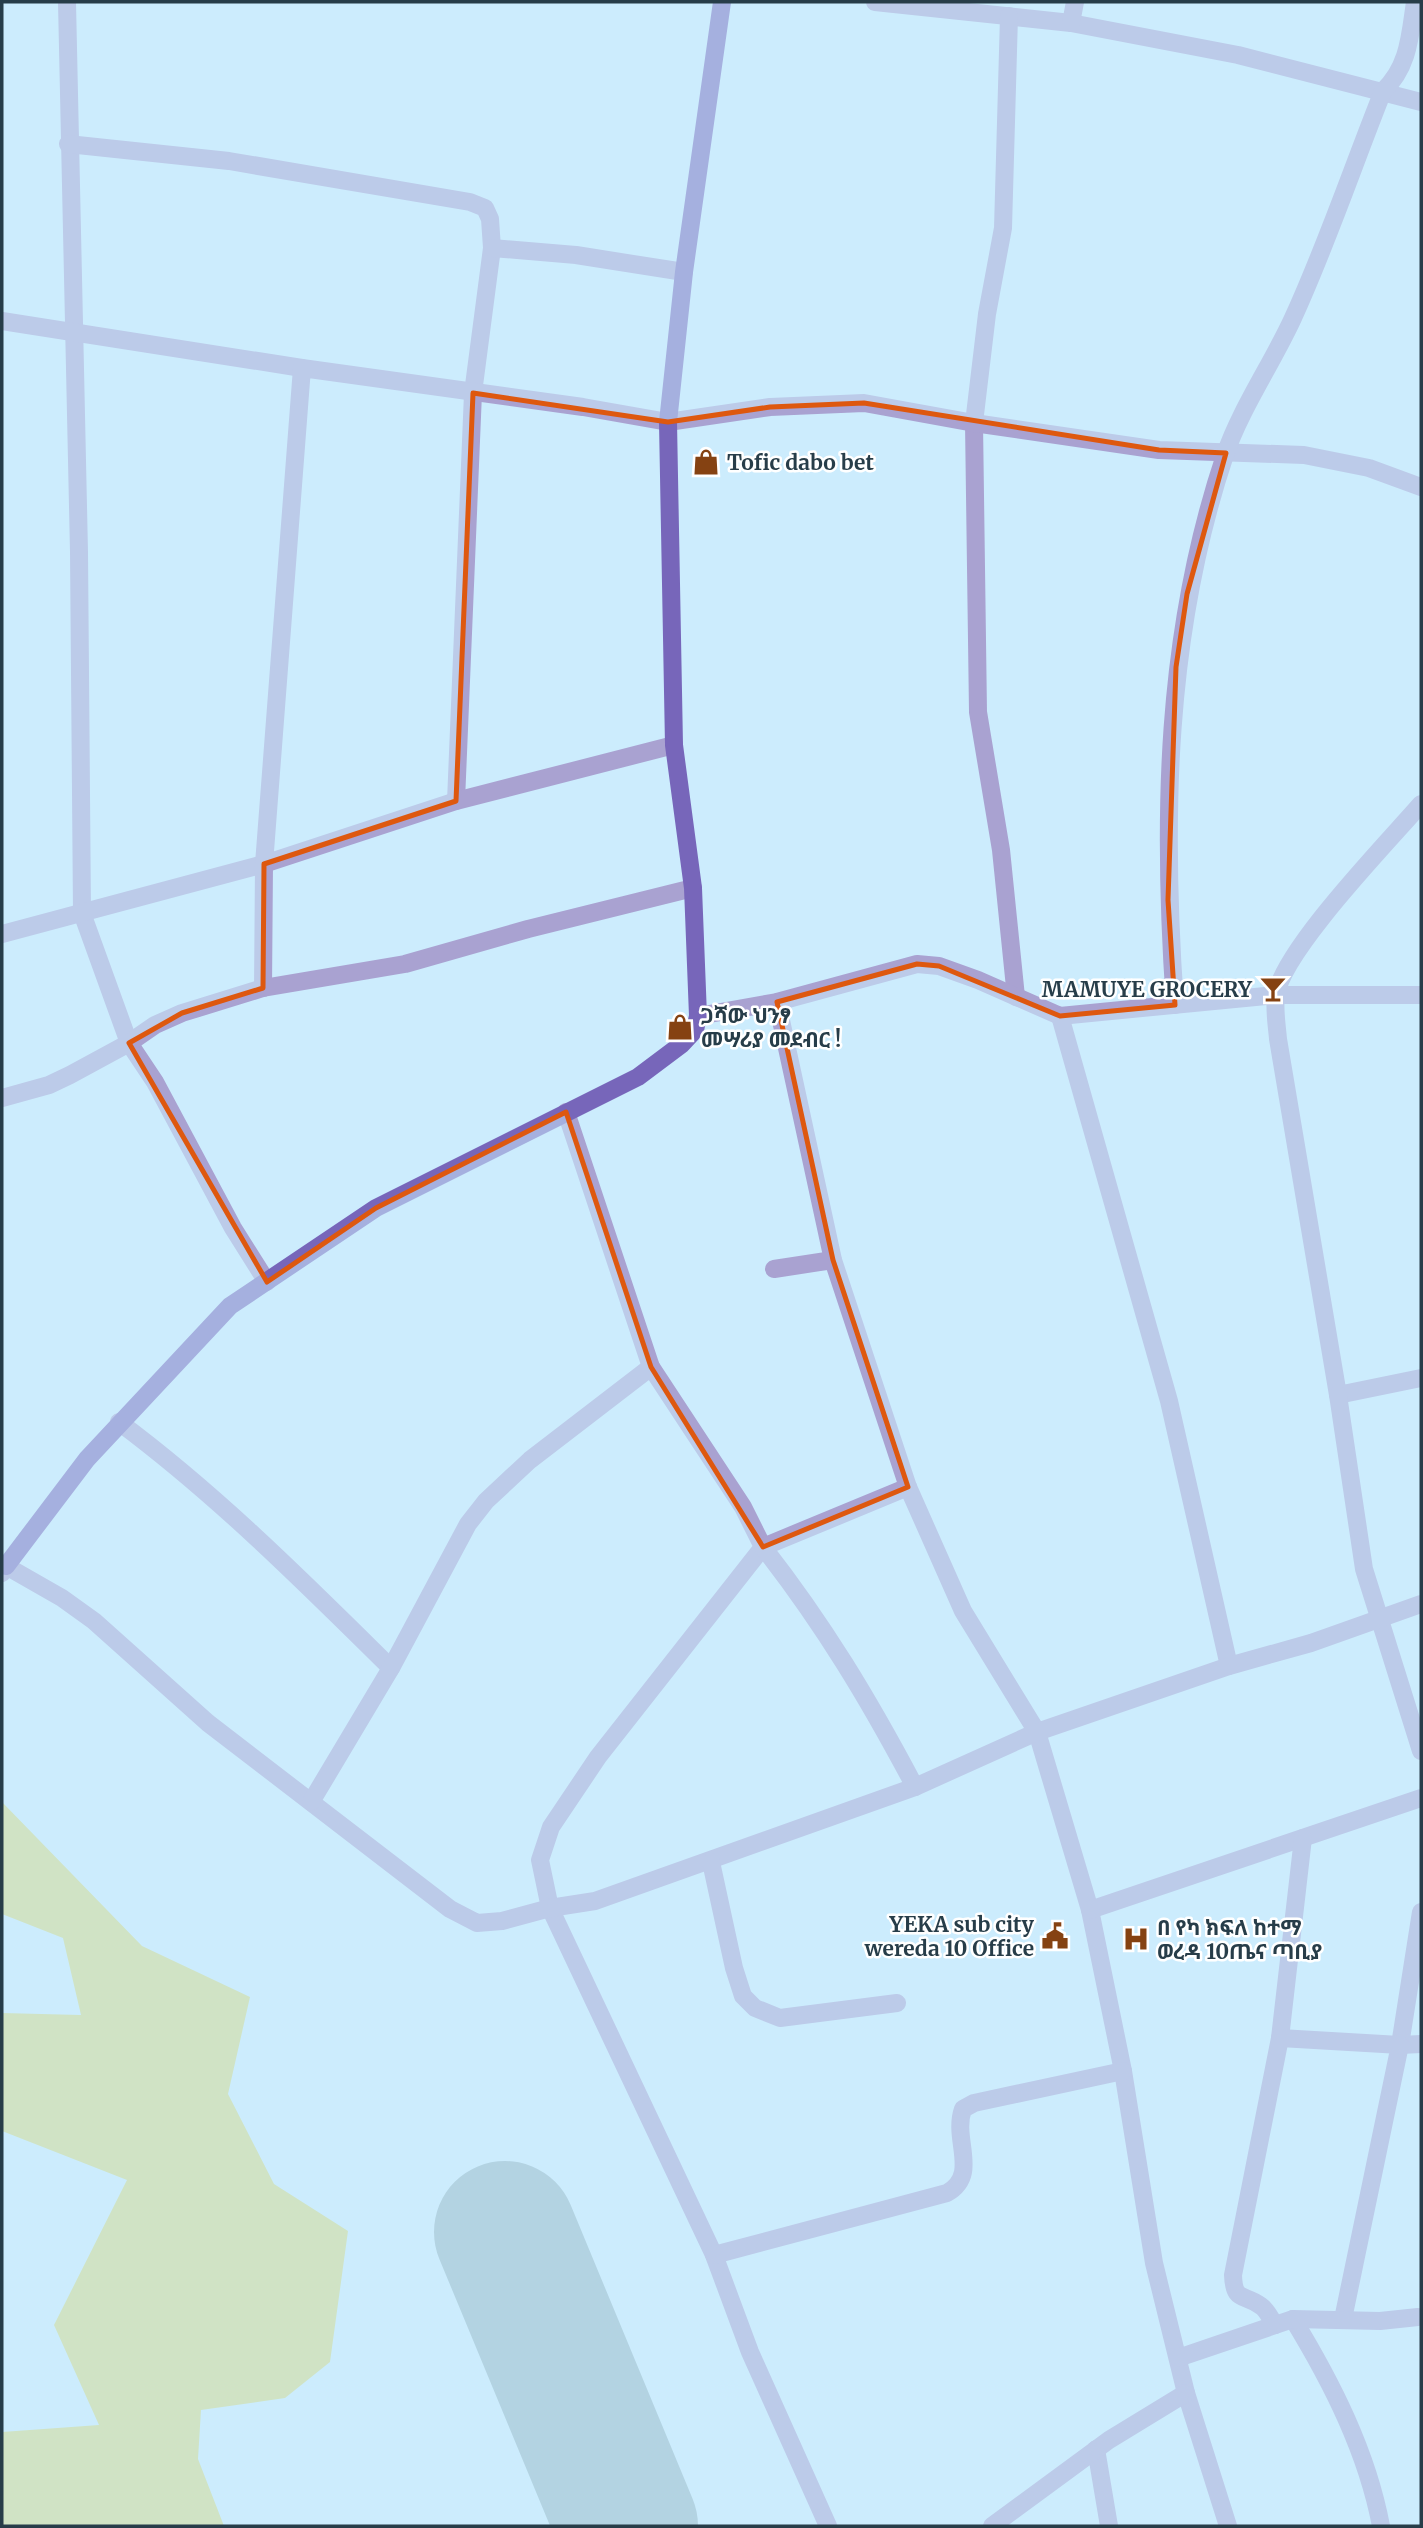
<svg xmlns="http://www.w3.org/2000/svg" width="1423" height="2528" font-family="Merriweather,'Noto Sans Ethiopic',serif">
	<rect width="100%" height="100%" fill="#ccecfd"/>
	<polygon fill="#d4d882" points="2,1802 142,1946 250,1997 228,2094 274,2184 348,2231 330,2362 285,2398 201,2410 198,2459 224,2526 2,2526 2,2432 99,2425 54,2325 127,2180 2,2131 2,2013 81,2015 63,1938 2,1914"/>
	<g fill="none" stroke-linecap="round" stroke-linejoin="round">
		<polyline stroke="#96b4c2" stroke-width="142" points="505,2232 627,2526"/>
		<g stroke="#a9a2d1" stroke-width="18">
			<polyline points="67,2 79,552 82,913 129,1043 155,1082 233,1228 267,1282"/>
			<polyline points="875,2 1071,23 1238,55 1421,102"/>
			<polyline points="1009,16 1003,228 987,314 974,423 978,712 1001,850 1016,997"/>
			<polyline points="1071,23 1075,2"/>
			<polyline points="68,144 229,161 470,202 485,208 490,219 492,248 473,393 456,801"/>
			<polyline points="492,248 576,255 684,272"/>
			<polyline points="2,321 302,368"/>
			<path d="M1421 804C1389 841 1281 952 1276 996 1274 1010 1277 1026 1278 1039L1338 1395 1421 1378"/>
			<polyline points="2,934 264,864 456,801 674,745"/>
			<polyline points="263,988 264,864 302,368 583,407 668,422 770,407 864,403 974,423 1159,450 1304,455 1369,468 1421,487"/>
			<polyline points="777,1002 833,1260 908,1487 963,1611 1037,1732 1090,1910 1123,2071 1154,2263 1186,2393 1228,2526"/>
			<path d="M1175 1005C1162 819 1165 634 1225 455 1240 410 1273 362 1293 318 1327 244 1353 166 1383 91 1409 67 1410 35 1415 2"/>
			<polyline points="698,1016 777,1002 917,964 939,966 978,980 1060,1016 1276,995 1421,995"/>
			<polyline points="1060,1016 1169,1401 1229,1666"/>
			<polyline points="2,1098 49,1085 70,1075 129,1043 155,1025 182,1013 263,988 405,964 528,929 693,888"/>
			<polyline points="566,1112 651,1367 743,1507 763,1547 598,1757 551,1827 540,1860 550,1908 714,2255 750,2352 828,2526"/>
			<polyline points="774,1269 833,1260"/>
			<polyline points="1338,1395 1364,1569 1421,1751"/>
			<path d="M119 1422C217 1495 304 1582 391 1668"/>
			<path d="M908 1487 763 1547C824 1625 869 1700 915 1787"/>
			<polyline points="2,1573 6,1566 62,1598 94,1621 208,1723 450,1909 477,1923 502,1921 550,1908 595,1901 915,1787 1037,1732 1229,1666 1311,1643 1421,1604"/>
			<polyline points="311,1802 391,1668 468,1524 486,1501 530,1460 651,1367"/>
			<polyline points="711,1862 734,1968 743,1996 755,2008 780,2018 897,2003"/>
			<polyline points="1090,1910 1421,1798"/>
			<polyline points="1421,1912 1400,2045 1421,2044"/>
			<polyline points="1280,2038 1303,1838"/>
			<path d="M714 2255 947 2193C980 2174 952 2140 963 2109L974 2103 1123 2071"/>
			<path d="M1293 2319C1332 2383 1367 2452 1381 2526"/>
			<path d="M1275 2325C1271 2319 1267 2310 1261 2306 1244 2293 1234 2303 1233 2275L1280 2038 1400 2045 1343 2319"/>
			<polyline points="1178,2358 1293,2319 1380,2321 1418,2317"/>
			<polyline points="1096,2449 1109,2526"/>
			<polyline points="992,2526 1109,2440 1186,2393"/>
		</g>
		<polyline stroke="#7766ba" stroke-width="18" points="6,1566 87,1459 230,1306 376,1208 638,1077 682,1044 695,1030 698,1016 693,888 674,745 668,422 684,272 722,2"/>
	</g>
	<path d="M0 0H1423V2528H0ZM473 393 668 422 770 407 864 403 1159 450 1226 453 1187 594 1176 667 1168 900 1175 1005 1060 1016 939 966 917 964 777 1002 833 1260 908 1487 763 1547 651 1367 566 1112 376 1208 267 1282 129 1043 182 1013 263 988 264 864 456 801Z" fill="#ccecfd" fill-opacity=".55" fill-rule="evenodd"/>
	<path fill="none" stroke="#de580f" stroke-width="5" stroke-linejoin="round" d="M473 393 668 422 770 407 864 403 1159 450 1226 453 1187 594 1176 667 1168 900 1175 1005 1060 1016 939 966 917 964 777 1002 833 1260 908 1487 763 1547 651 1367 566 1112 376 1208 267 1282 129 1043 182 1013 263 988 264 864 456 801Z"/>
	<defs>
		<g id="shop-bare" transform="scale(2.1)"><path d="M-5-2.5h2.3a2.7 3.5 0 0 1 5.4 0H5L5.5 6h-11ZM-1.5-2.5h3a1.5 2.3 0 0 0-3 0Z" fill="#854212" stroke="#fff" stroke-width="2.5" paint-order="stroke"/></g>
		<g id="bar-bare" transform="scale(2.1)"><path d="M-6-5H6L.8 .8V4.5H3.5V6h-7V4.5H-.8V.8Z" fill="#854212" stroke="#fff" stroke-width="2.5" paint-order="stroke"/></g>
		<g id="civic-bare" transform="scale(2.1)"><path d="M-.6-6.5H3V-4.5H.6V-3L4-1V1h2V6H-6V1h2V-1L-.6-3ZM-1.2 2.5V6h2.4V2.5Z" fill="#854212" stroke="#fff" stroke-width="2.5" paint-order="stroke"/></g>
		<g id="hospital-bare" transform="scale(2.1)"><path d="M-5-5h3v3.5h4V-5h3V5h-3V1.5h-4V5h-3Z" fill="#854212" stroke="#fff" stroke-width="2.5" paint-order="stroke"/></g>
	</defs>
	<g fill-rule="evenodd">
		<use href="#shop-bare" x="706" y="462"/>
		<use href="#bar-bare" x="1273" y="989"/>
		<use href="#shop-bare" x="680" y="1027"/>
		<use href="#civic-bare" x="1055" y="1936"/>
		<use href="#hospital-bare" x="1136" y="1939"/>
	</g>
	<g text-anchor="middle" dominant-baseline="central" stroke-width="5" stroke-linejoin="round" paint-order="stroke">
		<g font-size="21" font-weight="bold" fill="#273d49" stroke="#fff" text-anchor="start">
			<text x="727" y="462">Tofic dabo bet</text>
			<text x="1252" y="989" text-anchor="end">MAMUYE GROCERY</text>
			<text x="701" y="1015">ጋሻው ህንፃ<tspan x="701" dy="24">መሣሪያ መደብር !</tspan></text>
			<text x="1034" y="1924" text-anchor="end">YEKA sub city<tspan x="1034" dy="24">wereda 10 Office</tspan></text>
			<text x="1157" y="1927">በ የካ ክፍለ ከተማ<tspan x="1157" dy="24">ወረዳ 10ጤና ጣቢያ</tspan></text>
		</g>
	</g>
	<rect width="1423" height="2528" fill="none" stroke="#273d49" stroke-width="7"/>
</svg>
